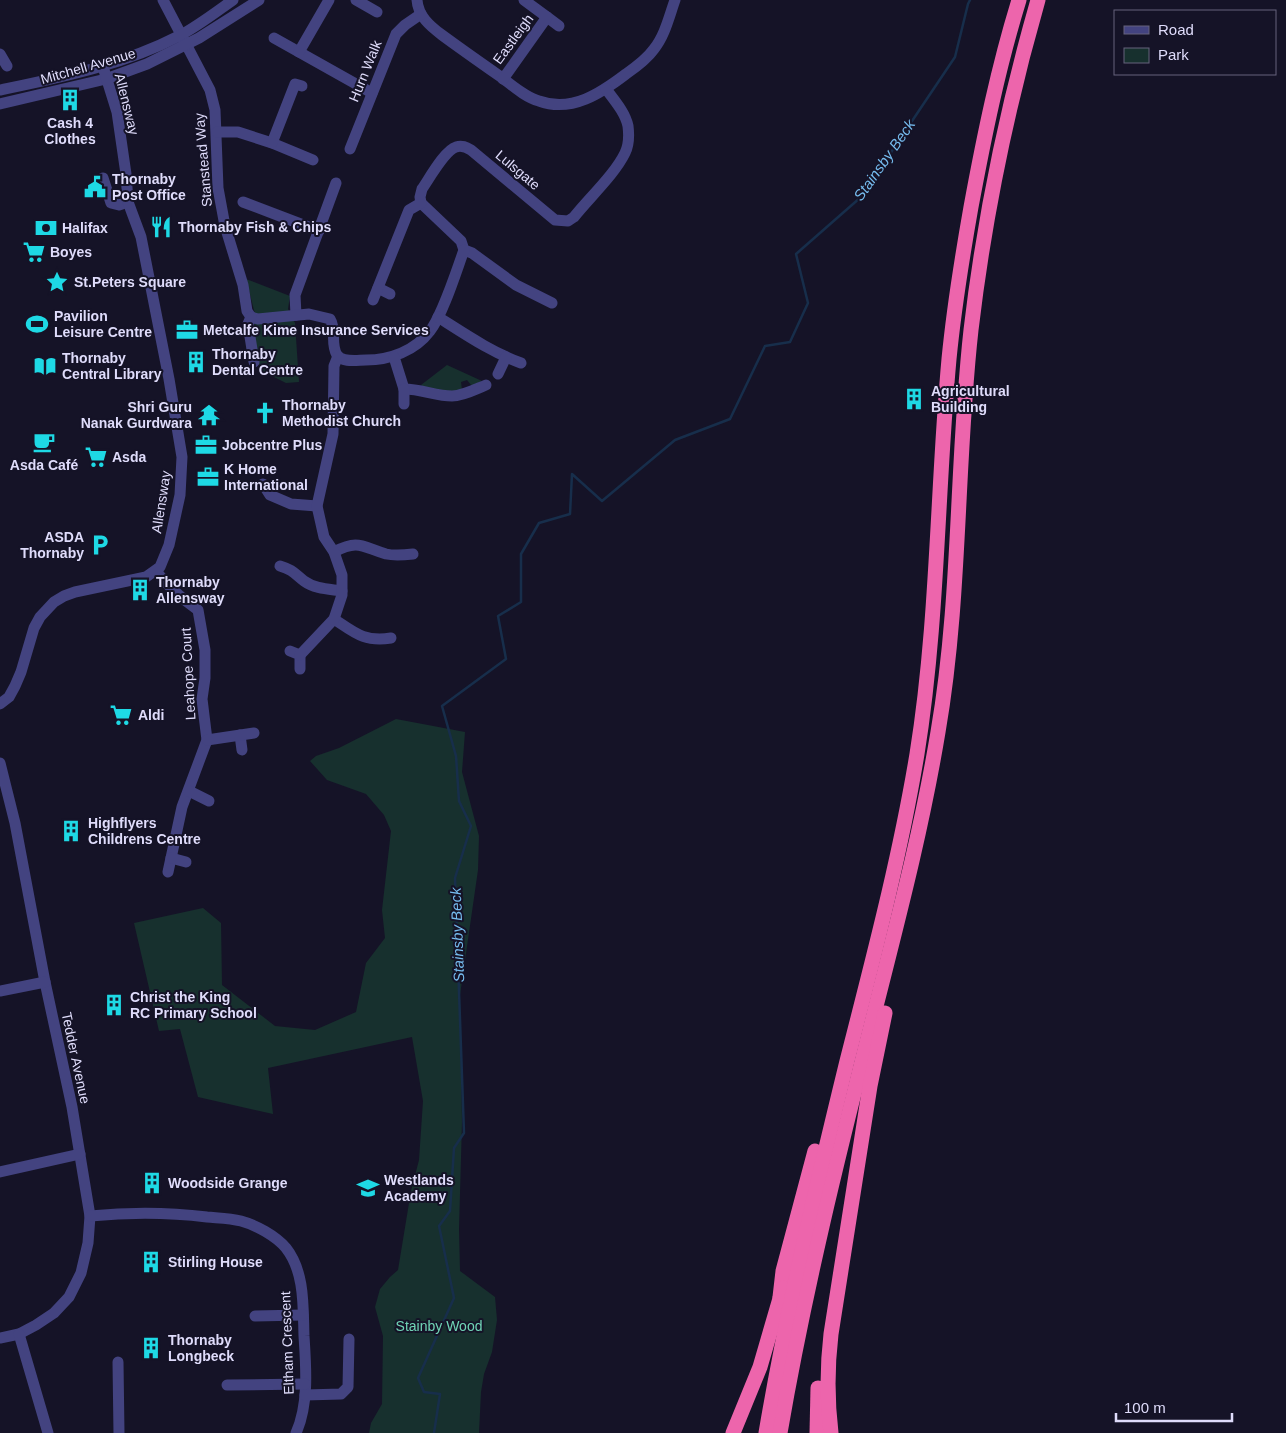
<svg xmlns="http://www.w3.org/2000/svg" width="1286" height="1433" font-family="Arial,sans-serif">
	<rect width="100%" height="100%" fill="#151327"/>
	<g fill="#17302e">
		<polygon points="246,279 290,296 288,309 295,323 299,382 286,383 270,375 260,373 254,330 255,314"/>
		<polygon points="447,365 482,381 472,386 467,380 461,382 462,390 458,393 423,387 421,385"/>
		<polygon points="396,719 465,732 462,772 479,836 478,870 460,995 462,1122 459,1229 460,1271 495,1297 497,1320 492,1352 484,1374 481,1392 479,1433 369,1433 371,1423 382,1404 383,1336 375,1307 380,1289 390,1277 398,1270 411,1191 419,1160 423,1101 412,1037 268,1068 273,1114 198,1097 180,1029 159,1031 134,923 203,908 221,923 222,985 275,1026 315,1030 356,1012 366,963 385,938 382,910 391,831 384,815 366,794 327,780 310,761 316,756 339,748"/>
	</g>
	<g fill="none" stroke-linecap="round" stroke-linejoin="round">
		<polyline stroke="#172e4b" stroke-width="2.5" points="434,1433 440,1394 424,1392 418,1378 454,1298 439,1226 450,1211 454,1148 464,1133 455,878 471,826 459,801 456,756 442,706 506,659 498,616 521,602 521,554 539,523 570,514 572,474 602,501 675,440 730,419 765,346 790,342 808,303 796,254 861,197 955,57 968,4 970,0"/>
		<g stroke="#434380" stroke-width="11">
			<polyline points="163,0 210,90 215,110 218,188 225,226 243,285 247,311 251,317"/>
			<polyline points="356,0 377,12"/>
			<path d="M417 0C418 16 430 26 442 35 461 49 481 63 501 77 513 86 525 97 539 101 572 113 601 93 626 74 636 67 647 59 654 49 665 35 669 17 675 0"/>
			<polyline points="547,17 559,26"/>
			<polyline points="274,38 372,93"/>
			<polyline points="299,52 329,0"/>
			<polyline points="0,54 7,66"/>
			<polyline points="503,79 547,17 524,0"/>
			<path d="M0 90C62 77 123 65 179 36 198 26 216 12 233 0"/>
			<polyline points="0,104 106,79 147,64 199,38 259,0"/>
			<polyline points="217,132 238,132 272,143 313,160"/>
			<polyline points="272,143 295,84 302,86"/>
			<polyline points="350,149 396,34 405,25 421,14"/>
			<polyline points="103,178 111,203 119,205 128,202"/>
			<polyline points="243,202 319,231"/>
			<polyline points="421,203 461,241 464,250 472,253 516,285 552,303"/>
			<polyline points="378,288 390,294"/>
			<path d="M373 300 409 210 421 203 420 197 422 189C429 179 445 150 456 147 462 145 466 147 471 150L555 220 568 221 574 217C589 198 615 174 625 153 629 145 629 134 628 126 625 112 614 100 606 89"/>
			<polyline points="296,315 295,295 336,183"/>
			<path d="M251 317 258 319 309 314 330 319C337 330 330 344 337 355 343 363 357 360 366 360 390 360 415 351 430 331 443 314 456 272 464 250"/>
			<polyline points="251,317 248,324 254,362"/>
			<path d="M438 317C465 334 491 352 521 363"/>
			<path d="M394 357 404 389C421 389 436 396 452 396 463 396 476 389 486 385"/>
			<polyline points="498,374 506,357"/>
			<polyline points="404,389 404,404"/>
			<polyline points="263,484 270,495 291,504 317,506"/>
			<path d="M334 552C359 539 362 547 386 554 395 556 404 555 413 554"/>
			<path d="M280 566C293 570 294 573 304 581 315 589 329 589 342 591"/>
			<path d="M156 571C168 587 181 598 198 610L205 650V678L202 699 207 740 182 807 168 872"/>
			<path d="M334 619C355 633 364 642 391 638"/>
			<polyline points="290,651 300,655 300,669"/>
			<polyline points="300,655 334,619 342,595 342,575 334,552 324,537 317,506 333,434 334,366 338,356"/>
			<polyline points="0,704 9,697 15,686 21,672 34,628 40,617 54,602 64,596 75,592 146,577 160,567 169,545 180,495 182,457 169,379 141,237 128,202 126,174 117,112 103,67"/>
			<polyline points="240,735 242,750"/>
			<polyline points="207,740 254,733"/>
			<polyline points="0,763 15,823 45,982 72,1107 90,1216 88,1243 81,1273 69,1297 54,1313 36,1325 19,1334 0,1338"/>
			<polyline points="189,791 209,801"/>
			<polyline points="171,858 186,862"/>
			<polyline points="0,991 45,982"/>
			<polyline points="0,1172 80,1154"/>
			<path d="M90 1216C130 1212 167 1212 207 1217 218 1218 230 1218 241 1221 256 1225 276 1236 286 1248 305 1272 303 1307 304 1336 306 1367 309 1404 296 1433"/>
			<polyline points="255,1316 303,1315"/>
			<polyline points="19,1334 48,1433"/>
			<polyline points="118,1362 119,1433"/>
			<polyline points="227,1385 305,1384"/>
			<polyline points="305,1395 341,1394 348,1387 349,1339"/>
		</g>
		<g stroke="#ed65ac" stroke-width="15">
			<polyline points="780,1297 783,1271 815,1151"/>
			<polyline points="733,1433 760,1367 783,1288"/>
			<path d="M766 1433C787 1308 817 1184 847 1061 873 959 900 857 917 754 938 623 937 491 949 359 954 308 962 258 971 207 984 137 998 68 1019 0"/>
			<path d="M780 1433C804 1293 838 1156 873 1018 897 923 922 829 938 732 961 599 956 464 971 330 984 219 1007 108 1038 0"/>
			<polyline points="817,1433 818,1388"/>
			<path d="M831 1433C827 1400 827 1368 831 1334L870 1086 885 1013"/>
		</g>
	</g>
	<defs>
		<g id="building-bare" transform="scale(1.725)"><path d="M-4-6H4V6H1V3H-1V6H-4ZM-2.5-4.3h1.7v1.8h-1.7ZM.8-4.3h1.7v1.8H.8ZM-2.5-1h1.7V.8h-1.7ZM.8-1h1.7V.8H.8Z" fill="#1ed9e5" stroke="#151327" stroke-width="2.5" paint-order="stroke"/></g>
		<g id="civic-bare" transform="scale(1.725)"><path d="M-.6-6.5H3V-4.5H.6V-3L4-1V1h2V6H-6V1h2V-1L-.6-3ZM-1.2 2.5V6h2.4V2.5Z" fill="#1ed9e5" stroke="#151327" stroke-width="2.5" paint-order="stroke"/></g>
		<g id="restaurant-bare" transform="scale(1.725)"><path d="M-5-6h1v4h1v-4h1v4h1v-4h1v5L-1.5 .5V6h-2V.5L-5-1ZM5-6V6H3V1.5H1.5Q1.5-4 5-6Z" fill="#1ed9e5" stroke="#151327" stroke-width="2.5" paint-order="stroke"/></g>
		<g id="bank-bare" transform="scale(1.725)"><path d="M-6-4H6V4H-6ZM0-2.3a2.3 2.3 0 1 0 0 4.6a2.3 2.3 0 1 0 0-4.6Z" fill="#1ed9e5" stroke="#151327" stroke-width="2.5" paint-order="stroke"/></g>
		<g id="supermarket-bare" transform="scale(1.725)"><path d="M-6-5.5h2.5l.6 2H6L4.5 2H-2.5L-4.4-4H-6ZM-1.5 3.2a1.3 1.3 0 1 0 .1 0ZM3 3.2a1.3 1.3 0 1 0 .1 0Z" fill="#1ed9e5" stroke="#151327" stroke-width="2.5" paint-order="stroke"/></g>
		<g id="sight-bare" transform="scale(1.725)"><path d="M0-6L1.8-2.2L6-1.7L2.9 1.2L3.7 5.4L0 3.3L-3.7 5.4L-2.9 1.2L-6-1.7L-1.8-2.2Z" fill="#1ed9e5" stroke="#151327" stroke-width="2.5" paint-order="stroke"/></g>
		<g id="stadium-bare" transform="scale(1.725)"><path d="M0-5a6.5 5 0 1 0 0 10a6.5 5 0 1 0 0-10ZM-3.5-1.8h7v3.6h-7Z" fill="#1ed9e5" stroke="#151327" stroke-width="2.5" paint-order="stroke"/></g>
		<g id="office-bare" transform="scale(1.725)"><path d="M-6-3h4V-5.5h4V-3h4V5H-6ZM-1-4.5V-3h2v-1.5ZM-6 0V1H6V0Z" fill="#1ed9e5" stroke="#151327" stroke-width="2.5" paint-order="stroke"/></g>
		<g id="library-bare" transform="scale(1.725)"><path d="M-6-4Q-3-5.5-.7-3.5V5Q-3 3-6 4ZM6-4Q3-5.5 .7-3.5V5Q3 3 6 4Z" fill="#1ed9e5" stroke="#151327" stroke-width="2.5" paint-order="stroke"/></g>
		<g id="church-bare" transform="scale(1.725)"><path d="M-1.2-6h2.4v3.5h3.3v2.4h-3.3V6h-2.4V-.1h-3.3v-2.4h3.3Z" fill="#1ed9e5" stroke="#151327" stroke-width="2.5" paint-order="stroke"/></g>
		<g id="temple-bare" transform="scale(1.725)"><path d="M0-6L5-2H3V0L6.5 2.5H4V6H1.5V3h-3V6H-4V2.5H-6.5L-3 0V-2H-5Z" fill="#1ed9e5" stroke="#151327" stroke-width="2.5" paint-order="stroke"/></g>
		<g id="cafe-bare" transform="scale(1.725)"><path d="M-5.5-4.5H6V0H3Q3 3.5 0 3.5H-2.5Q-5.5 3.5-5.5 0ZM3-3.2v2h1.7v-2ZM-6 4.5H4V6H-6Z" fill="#1ed9e5" stroke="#151327" stroke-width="2.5" paint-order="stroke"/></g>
		<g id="parking-bare" transform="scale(1.725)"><path d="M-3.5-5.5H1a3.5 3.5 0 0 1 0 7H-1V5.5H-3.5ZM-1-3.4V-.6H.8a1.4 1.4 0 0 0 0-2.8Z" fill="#1ed9e5" stroke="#151327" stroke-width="2.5" paint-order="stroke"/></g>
		<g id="school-bare" transform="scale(1.725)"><path d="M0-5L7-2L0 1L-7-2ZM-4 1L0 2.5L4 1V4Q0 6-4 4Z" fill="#1ed9e5" stroke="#151327" stroke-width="2.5" paint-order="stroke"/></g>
	</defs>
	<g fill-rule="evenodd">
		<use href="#building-bare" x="70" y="100"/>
		<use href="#civic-bare" x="95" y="187"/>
		<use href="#restaurant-bare" x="161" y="227"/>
		<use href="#bank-bare" x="46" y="228"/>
		<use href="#supermarket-bare" x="34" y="252"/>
		<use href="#sight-bare" x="57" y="282"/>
		<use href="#stadium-bare" x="37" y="324"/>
		<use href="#office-bare" x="187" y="330"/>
		<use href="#building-bare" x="196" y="362"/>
		<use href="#library-bare" x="45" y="366"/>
		<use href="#building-bare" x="914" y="399"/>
		<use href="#church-bare" x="265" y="413"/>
		<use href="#temple-bare" x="209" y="415"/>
		<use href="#cafe-bare" x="44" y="442"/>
		<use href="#office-bare" x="206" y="445"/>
		<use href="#supermarket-bare" x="96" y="457"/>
		<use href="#office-bare" x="208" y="477"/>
		<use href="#parking-bare" x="100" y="545"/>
		<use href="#building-bare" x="140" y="590"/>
		<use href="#supermarket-bare" x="121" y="715"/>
		<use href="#building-bare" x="71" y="831"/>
		<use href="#building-bare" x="114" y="1005"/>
		<use href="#building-bare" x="152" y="1183"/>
		<use href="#school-bare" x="368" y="1188"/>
		<use href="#building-bare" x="151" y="1262"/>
		<use href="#building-bare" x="151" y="1348"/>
	</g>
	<g text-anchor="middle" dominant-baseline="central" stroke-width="4" stroke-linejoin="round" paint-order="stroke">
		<g font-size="14" fill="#dfdcfb" stroke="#151327">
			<text transform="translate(513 39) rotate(-54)">Eastleigh</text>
			<text transform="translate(88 66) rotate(-16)">Mitchell Avenue</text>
			<text transform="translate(365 71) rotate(-68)">Hurn Walk</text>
			<text transform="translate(127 104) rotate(76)">Allensway</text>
			<text transform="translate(203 160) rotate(-95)">Stanstead Way</text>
			<text transform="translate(518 170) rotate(40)">Lulsgate</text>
			<text transform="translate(161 502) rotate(-81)">Allensway</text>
			<text transform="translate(188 674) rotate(-93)">Leahope Court</text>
			<text transform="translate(76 1058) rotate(78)">Tedder Avenue</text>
			<text transform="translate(287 1343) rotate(-92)">Eltham Crescent</text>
		</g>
		<g font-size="14" font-weight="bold" fill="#dfdcfb" stroke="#151327" text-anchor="start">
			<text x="70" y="123" text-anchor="middle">Cash 4<tspan x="70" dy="16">Clothes</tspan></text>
			<text x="112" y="179">Thornaby<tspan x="112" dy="16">Post Office</tspan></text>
			<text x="178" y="227">Thornaby Fish &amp; Chips</text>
			<text x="62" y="228">Halifax</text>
			<text x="50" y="252">Boyes</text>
			<text x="74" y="282">St.Peters Square</text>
			<text x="54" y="316">Pavilion<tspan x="54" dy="16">Leisure Centre</tspan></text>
			<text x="203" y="330">Metcalfe Kime Insurance Services</text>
			<text x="212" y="354">Thornaby<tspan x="212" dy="16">Dental Centre</tspan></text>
			<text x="62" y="358">Thornaby<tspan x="62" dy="16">Central Library</tspan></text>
			<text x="931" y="391">Agricultural<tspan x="931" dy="16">Building</tspan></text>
			<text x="282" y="405">Thornaby<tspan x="282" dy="16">Methodist Church</tspan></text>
			<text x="192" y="407" text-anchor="end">Shri Guru<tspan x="192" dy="16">Nanak Gurdwara</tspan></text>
			<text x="222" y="445">Jobcentre Plus</text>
			<text x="112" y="457">Asda</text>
			<text x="44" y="465" text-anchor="middle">Asda Café</text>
			<text x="224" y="469">K Home<tspan x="224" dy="16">International</tspan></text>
			<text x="84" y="537" text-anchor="end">ASDA<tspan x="84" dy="16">Thornaby</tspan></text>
			<text x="156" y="582">Thornaby<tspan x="156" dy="16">Allensway</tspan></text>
			<text x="138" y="715">Aldi</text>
			<text x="88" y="823">Highflyers<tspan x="88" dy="16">Childrens Centre</tspan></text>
			<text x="130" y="997">Christ the King<tspan x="130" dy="16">RC Primary School</tspan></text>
			<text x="384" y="1180">Westlands<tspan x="384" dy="16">Academy</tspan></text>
			<text x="168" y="1183">Woodside Grange</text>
			<text x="168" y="1262">Stirling House</text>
			<text x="168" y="1340">Thornaby<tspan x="168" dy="16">Longbeck</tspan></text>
		</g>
		<g font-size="14" fill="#70d4b6" stroke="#151327">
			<text x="439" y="1326">Stainby Wood</text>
		</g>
		<g font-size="15" font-style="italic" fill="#76bcef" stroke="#151327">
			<text transform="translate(884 160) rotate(-55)">Stainsby Beck</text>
			<text transform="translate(457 935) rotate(-92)">Stainsby Beck</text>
		</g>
	</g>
	<rect x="1114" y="10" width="162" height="65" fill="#151327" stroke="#66637c"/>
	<rect x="1124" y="26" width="25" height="8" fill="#434380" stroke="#66637c"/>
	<text x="1158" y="35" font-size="15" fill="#dfdcfb">Road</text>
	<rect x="1124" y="48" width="25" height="15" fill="#17302e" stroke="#66637c"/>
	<text x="1158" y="60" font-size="15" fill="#dfdcfb">Park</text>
	<path d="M1116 1413v8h116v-8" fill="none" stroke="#dfdcfb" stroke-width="2.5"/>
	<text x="1124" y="1413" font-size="15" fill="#dfdcfb" stroke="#151327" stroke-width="4" paint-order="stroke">100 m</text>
</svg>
